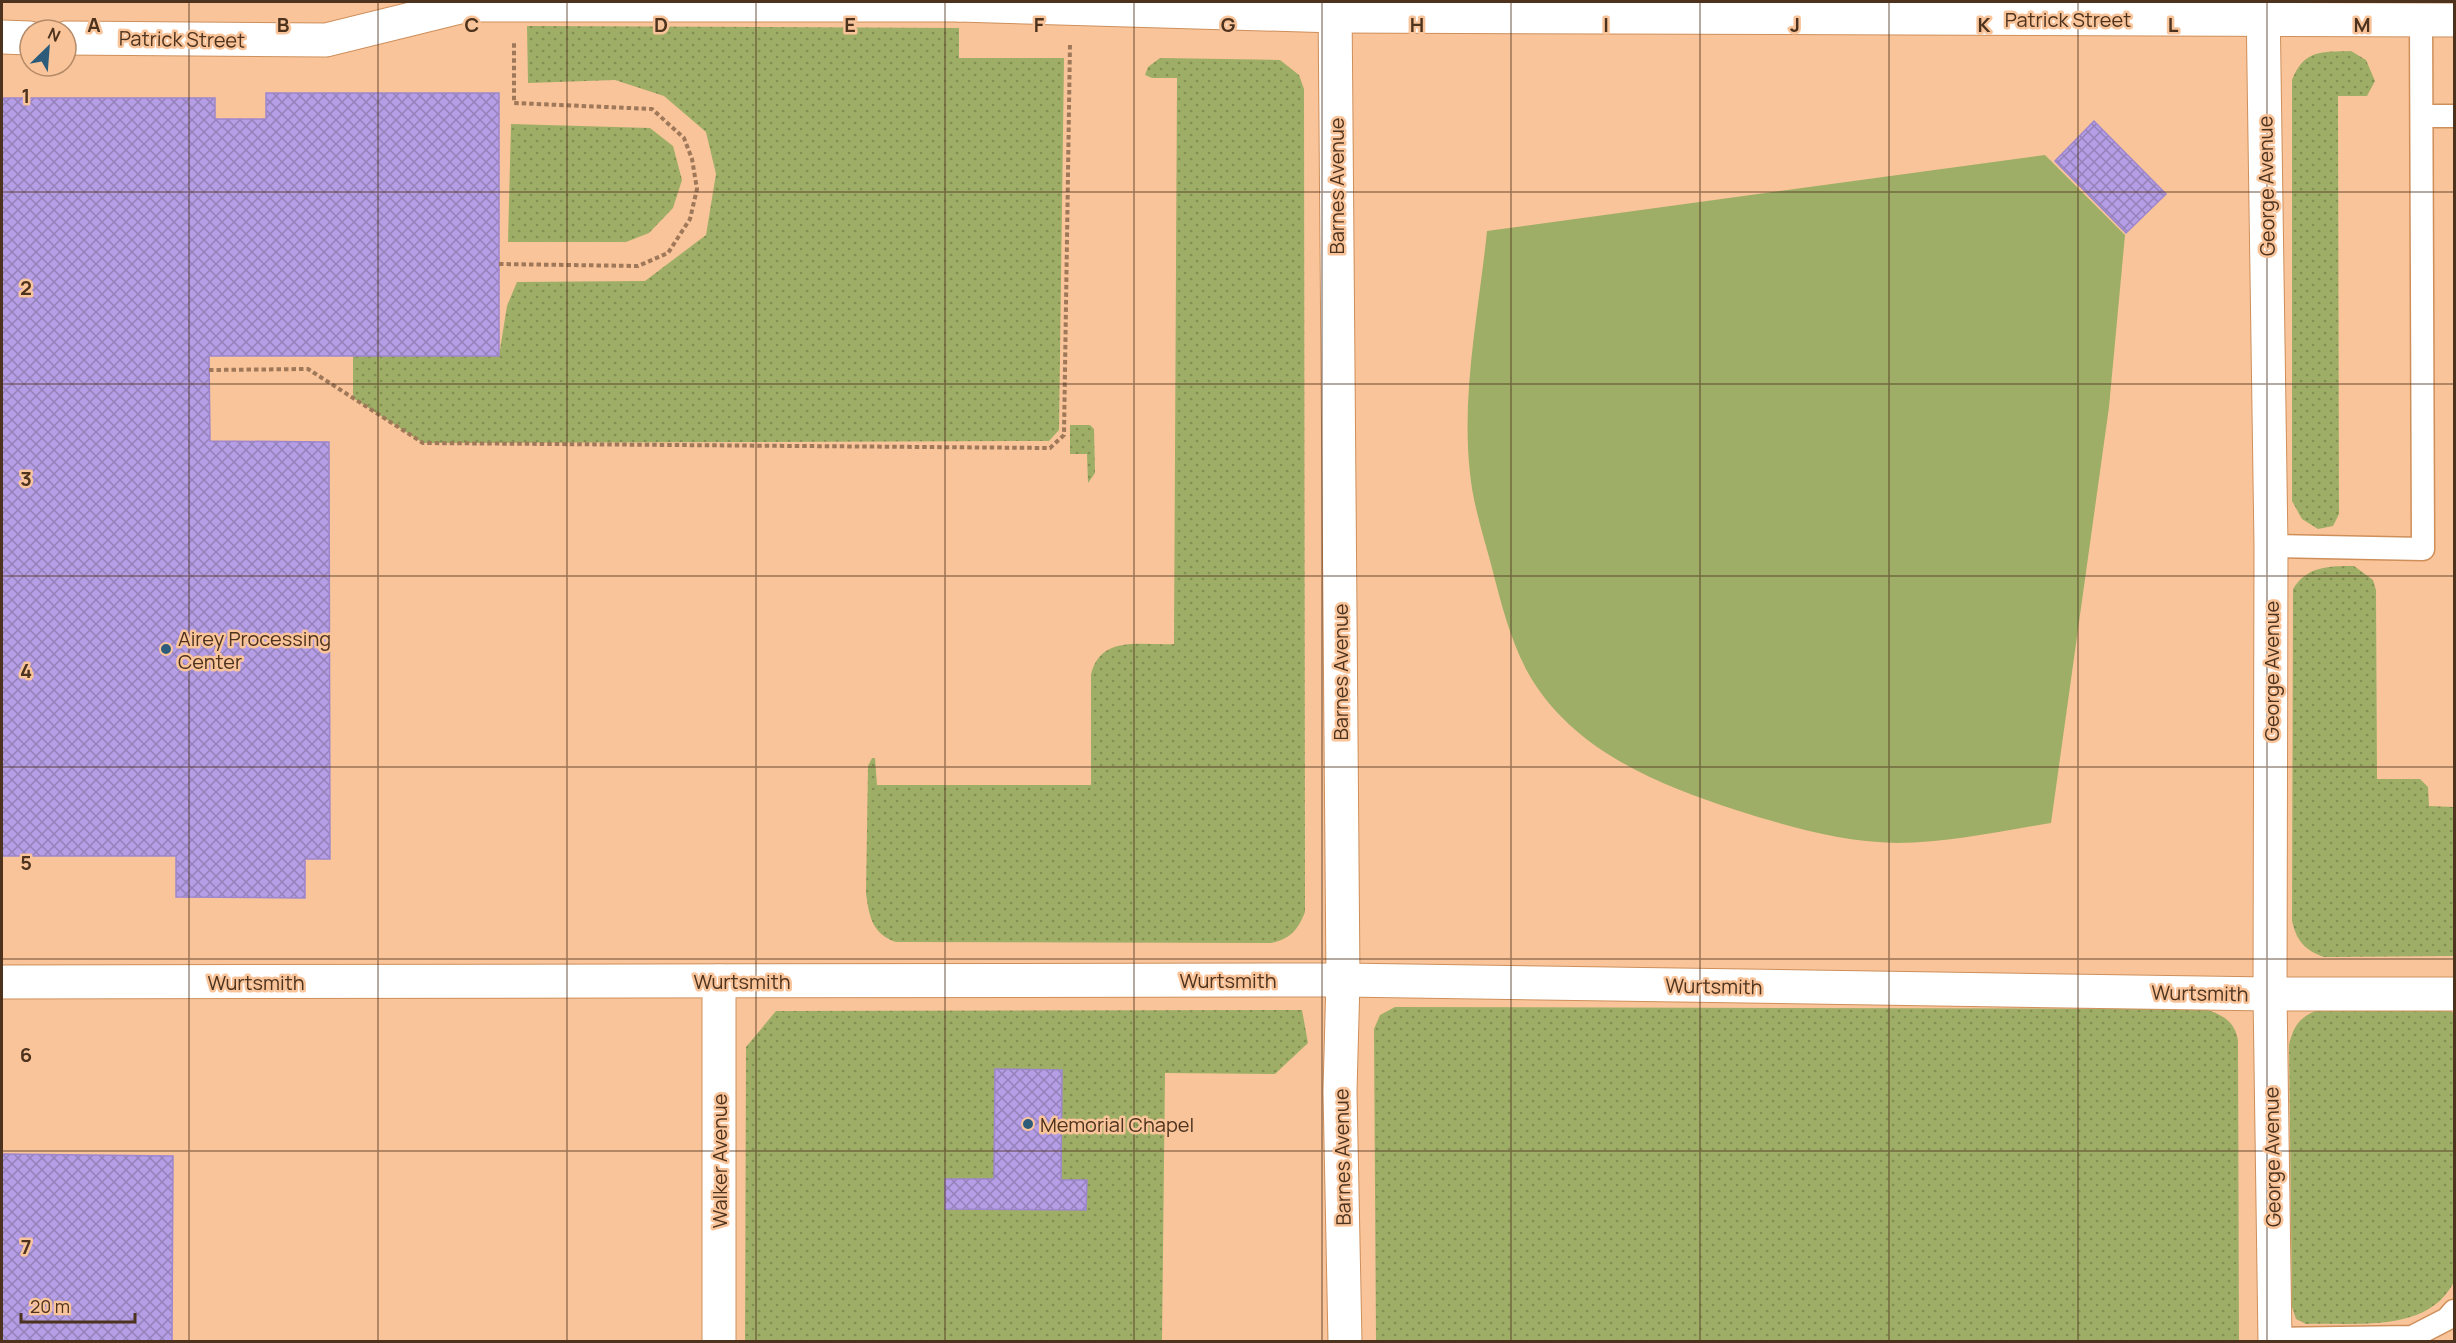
<svg xmlns="http://www.w3.org/2000/svg" width="2456" height="1343" font-family="Manrope,sans-serif">
	<defs>
		<pattern id="grass-dots" width="8" height="8" patternUnits="userSpaceOnUse" patternTransform="scale(1.5)"><rect width="8" height="8" fill="#9eae66"/><path d="M2 2h.1M6 6h.1" fill="none" stroke="#838e53" stroke-width="1.8" stroke-linecap="round"/></pattern>
		<pattern id="building-cross-hatch" width="8" height="8" patternUnits="userSpaceOnUse" patternTransform="scale(1.5)"><rect width="8" height="8" fill="#b59ee5"/><path d="M0 0l8 8M0 8l8-8" fill="none" stroke="#9581b9"/></pattern>
	</defs>
	<rect width="100%" height="100%" fill="#f9c49a"/>
	<g fill="url(#grass-dots)">
		<polygon points="527,26 959,28 959,58 1064,58 1059,430 1049,441 423,443 353,398 353,356 499,356 507,306 517,282 645,281 706,235 716,174 706,132 664,96 615,80 528,83"/>
		<path d="M2351 51 2366 60 2375 81 2367 96H2338L2339 514 2333 526 2318 529 2302 519 2292 501V80C2304 49 2322 52 2351 51Z"/>
		<path d="M1160 58 1280 60 1299 75 1304 89 1305 912C1298 930 1290 939 1271 943L896 942C872 934 869 916 866 893L868 766 872 758H875L877 785H1091V675C1100 634 1142 646 1174 644L1177 78H1152L1145 75 1148 67Z"/>
		<polygon points="511,124 650,128 673,146 682,180 673,208 649,233 626,242 508,242"/>
		<polygon points="1070,425 1090,425 1094,429 1095,473 1088,483 1087,454 1070,454"/>
		<path d="M2354 566 2373 580 2376 590 2377 779H2420L2428 787 2429 806 2454 807V956L2324 957C2305 950 2297 942 2292 921L2293 589C2307 566 2329 566 2354 566Z"/>
		<path d="M1395 1007 2205 1009C2222 1015 2234 1020 2238 1040L2239 1341H1376L1374 1029 1380 1015Z"/>
		<path d="M2320 1009H2445L2454 1013V1282C2427 1334 2356 1322 2306 1324L2296 1319 2292 1307 2289 1045C2294 1024 2300 1017 2320 1009Z"/>
		<polygon points="1302,1010 1308,1043 1275,1074 1165,1073 1162,1341 745,1342 746,1047 776,1011"/>
	</g>
	<path fill="#9eae66" d="M2045 155 2125 235 2109 407 2051 823C2001 831 1948 843 1897 843 1840 842 1790 827 1736 810 1656 784 1570 749 1527 671 1510 639 1501 603 1492 568 1484 537 1473 505 1470 473 1461 393 1479 310 1487 231Z"/>
	<g fill="url(#building-cross-hatch)" stroke="#9e87cc" stroke-width="1.5">
		<polygon points="266,93 499,93 499,356 209,356 210,441 329,442 330,859 305,859 305,898 176,897 176,856 2,856 2,98 215,98 215,119 266,119"/>
		<polygon points="2094,121 2166,194 2126,233 2055,161"/>
		<polygon points="995,1069 1062,1070 1061,1180 1087,1180 1086,1210 945,1209 945,1179 994,1179"/>
		<polygon points="2,1154 173,1156 172,1342 2,1342"/>
	</g>
	<g fill="none" stroke-linecap="round" stroke-linejoin="round">
		<g stroke="#ce8f5b" stroke-width="25">
			<g id="service">
				<polyline points="2422,116 2454,116"/>
				<polyline points="2271,546 2423,549 2421,21"/>
				<polyline points="2275,1339 2412,1337 2447,1319 2454,1311"/>
			</g>
		</g>
		<g stroke="#ce8f5b" stroke-width="35">
			<g id="pedestrian">
				<polyline points="2,37 30,38"/>
				<polyline points="66,38 326,40 468,5 959,5"/>
			</g>
		</g>
		<g stroke="#ce8f5b" stroke-width="35">
			<g id="minor">
				<polyline points="1335,2 1343,980 1340,1091 1345,1342"/>
				<polyline points="2263,2 2271,546 2270,994 2275,1342"/>
				<polyline points="959,5 1335,16 2454,20"/>
				<polyline points="719,981 719,1342"/>
				<polyline points="2,982 1343,980 2270,994 2454,994"/>
			</g>
		</g>
		<g stroke="#9f7859" stroke-width="4" stroke-dasharray="4.5 3" stroke-linecap="butt">
			<polyline points="499,264 638,266 668,253 690,219 697,189 692,159 684,138 652,109 514,103 514,41"/>
			<polyline points="209,370 308,369 423,443 1050,448 1064,435 1070,43"/>
		</g>
		<use href="#service" stroke="#fff" stroke-width="22"/>
		<use href="#pedestrian" stroke="#fff" stroke-width="33"/>
		<use href="#minor" stroke="#fff" stroke-width="33"/>
	</g>
	<path fill="none" stroke="#4d321d" stroke-width="1.5" stroke-opacity="0.55" d="M189 2V1342M378 2V1342M567 2V1342M756 2V1342M945 2V1342M1134 2V1342M1322 2V1342M1511 2V1342M1700 2V1342M1889 2V1342M2078 2V1342M2267 2V1342M2 192H2454M2 384H2454M2 576H2454M2 767H2454M2 959H2454M2 1151H2454"/>
	<g fill="#2c5c7a" stroke="#f9c49a" stroke-width="2">
		<circle cx="166" cy="649" r="6"/>
		<circle cx="1028" cy="1124" r="6"/>
	</g>
	<g text-anchor="middle" dominant-baseline="central" stroke-width="5" stroke-linejoin="round" paint-order="stroke">
		<g font-size="20" fill="#4d321d" stroke="#f9c49a">
			<text x="2068" y="19">Patrick Street</text>
			<text transform="translate(182 39) rotate(1)">Patrick Street</text>
			<text transform="translate(1336 186) rotate(-90)">Barnes Avenue</text>
			<text transform="translate(2266 186) rotate(-91)">George Avenue</text>
			<text transform="translate(2271 671) rotate(-90)">George Avenue</text>
			<text transform="translate(1340 672) rotate(-90)">Barnes Avenue</text>
			<text x="1228" y="980">Wurtsmith</text>
			<text x="742" y="981">Wurtsmith</text>
			<text x="256" y="982">Wurtsmith</text>
			<text transform="translate(1714 986) rotate(1)">Wurtsmith</text>
			<text transform="translate(2200 993) rotate(1)">Wurtsmith</text>
			<text transform="translate(1342 1157) rotate(-91)">Barnes Avenue</text>
			<text transform="translate(2272 1157) rotate(-91)">George Avenue</text>
			<text transform="translate(719 1161) rotate(-90)">Walker Avenue</text>
		</g>
		<g font-size="20" fill="#4d321d" stroke="#f9c49a" text-anchor="start">
			<text x="178" y="638">Airey Processing<tspan x="178" dy="23">Center</tspan></text>
			<text x="1040" y="1124">Memorial Chapel</text>
		</g>
	</g>
	<g font-size="20" text-anchor="middle" font-weight="bold" fill="#4d321d" stroke="#f9c49a" stroke-width="5" stroke-linejoin="round" paint-order="stroke">
		<text x="94" y="32">A</text>
		<text x="283" y="32">B</text>
		<text x="472" y="32">C</text>
		<text x="661" y="32">D</text>
		<text x="850" y="32">E</text>
		<text x="1039" y="32">F</text>
		<text x="1228" y="32">G</text>
		<text x="1417" y="32">H</text>
		<text x="1606" y="32">I</text>
		<text x="1795" y="32">J</text>
		<text x="1984" y="32">K</text>
		<text x="2173" y="32">L</text>
		<text x="2362" y="32">M</text>
		<text x="26" y="103">1</text>
		<text x="26" y="295">2</text>
		<text x="26" y="486">3</text>
		<text x="26" y="678">4</text>
		<text x="26" y="870">5</text>
		<text x="26" y="1062">6</text>
		<text x="26" y="1254">7</text>
	</g>
	<rect width="2456" height="1343" fill="none" stroke="#4d321d" stroke-width="6"/>
	<g transform="translate(48 48) rotate(25)"><circle r="28" fill="#f9c49a" stroke="#b48a68" stroke-width="1.5"/>
	<path d="M0-4.5L10 22L0 15L-10 22Z" fill="#2c5c7a"/>
	<text y="-9" font-size="16" font-weight="bold" text-anchor="middle" fill="#4d321d">N</text>
	</g>
	<path d="M21 1313v9h114v-9" fill="none" stroke="#4d321d" stroke-width="3"/>
	<text x="30" y="1313" font-size="18" fill="#4d321d" stroke="#f9c49a" stroke-width="4.5" paint-order="stroke">20 m</text>
</svg>
